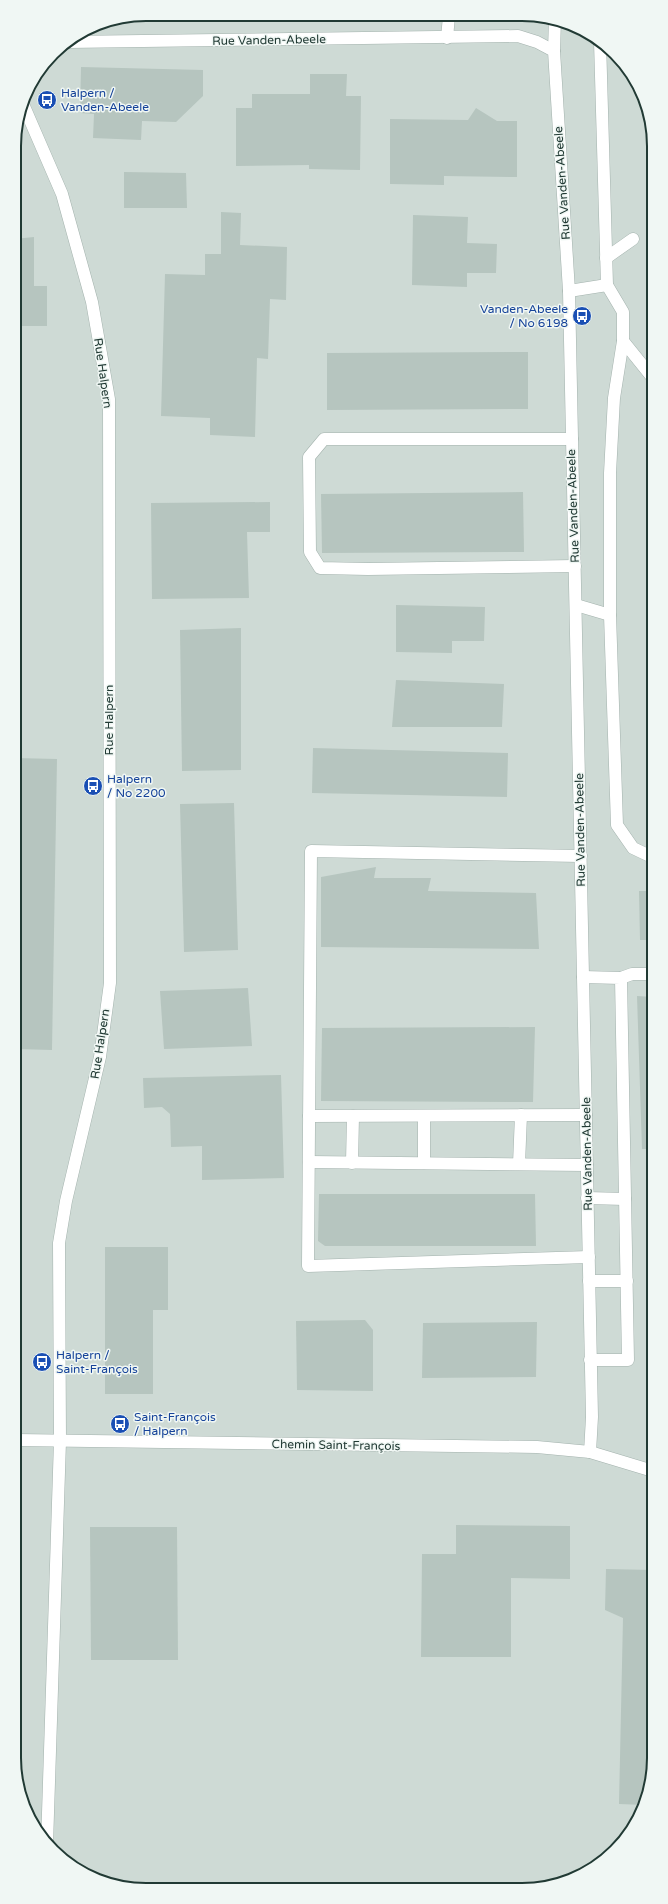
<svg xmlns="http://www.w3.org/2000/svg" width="668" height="1904" font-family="'Varela Round',sans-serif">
	<rect width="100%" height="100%" fill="#e0eae6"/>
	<polygon fill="#cedad5" points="146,14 548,17 588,32 615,53 640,88 651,120 654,1766 644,1808 621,1845 588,1872 548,1887 121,1888 88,1876 53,1851 32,1824 17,1784 14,137 28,88 59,47 96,24"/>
	<g fill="#b6c5bf">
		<polygon points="81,67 203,70 203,96 176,122 142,121 141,140 93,138 94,114 80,113"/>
		<polygon points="310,74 347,74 346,96 361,96 360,170 309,169 309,165 236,166 236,108 252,108 252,94 310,94"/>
		<polygon points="476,108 497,121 517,121 517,177 444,176 444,185 390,184 390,119 468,120"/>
		<polygon points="124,172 186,173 187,208 124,208"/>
		<polygon points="221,212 241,213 240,245 287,247 286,300 270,299 268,359 257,358 255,437 210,435 210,418 161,416 165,274 205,275 205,254 221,254"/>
		<polygon points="413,215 468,217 467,243 497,244 496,273 467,273 467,287 412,285"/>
		<polygon points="34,237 34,286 47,286 47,326 15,326 14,239"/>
		<polygon points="528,352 528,409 327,410 327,353"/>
		<polygon points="523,492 524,552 322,553 321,494"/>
		<polygon points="270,502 270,532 247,532 249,598 152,599 151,503"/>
		<polygon points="396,605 485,607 484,641 452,641 452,653 396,652"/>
		<polygon points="241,628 241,770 182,771 180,630"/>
		<polygon points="396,680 504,684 502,727 392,727"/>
		<polygon points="313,748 508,753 507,797 312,793"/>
		<polygon points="15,758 57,759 52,1050 16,1049"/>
		<polygon points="234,803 238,950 184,952 180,804"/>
		<polygon points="376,867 374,878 431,878 428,891 536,893 539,949 321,947 321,877"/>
		<polygon points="639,891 652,891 653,940 640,940"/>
		<polygon points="248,988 252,1046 164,1049 160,991"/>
		<polygon points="637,996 653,997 653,1149 642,1149"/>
		<polygon points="535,1027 533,1102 321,1101 322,1028"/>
		<polygon points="281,1075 284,1178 202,1180 202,1146 171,1147 170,1114 162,1107 144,1108 143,1078"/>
		<polygon points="319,1194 535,1194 536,1246 325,1246 318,1241"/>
		<polygon points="105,1247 168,1247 168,1310 153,1310 153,1394 105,1394"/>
		<polygon points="365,1320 373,1330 373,1391 297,1390 296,1321"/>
		<polygon points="537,1322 536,1377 422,1378 423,1323"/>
		<polygon points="456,1525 570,1526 570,1579 511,1578 511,1657 421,1657 422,1554 456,1554"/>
		<polygon points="90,1527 177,1527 178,1660 91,1660"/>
		<polygon points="606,1569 653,1570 654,1766 645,1805 619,1804 623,1618 605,1610"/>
	</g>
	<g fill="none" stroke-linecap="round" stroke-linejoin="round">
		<g stroke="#a3b2ad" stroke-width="13">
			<g id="minor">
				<polyline points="447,38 449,16"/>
				<polyline points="600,41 607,285 623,312 623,341 614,398 610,473 610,615 617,825 633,848 652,857"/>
				<polyline points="67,42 518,36 537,42 554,51 569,291 592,1417 590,1452"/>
				<polyline points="554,51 555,19"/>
				<polyline points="23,104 62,194 92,302 109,399 110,983 100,1057 66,1201 59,1243 60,1441 47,1844"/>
				<polyline points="606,258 633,239"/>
				<polyline points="569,291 607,285"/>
				<polyline points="623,341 652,377"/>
				<polyline points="572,439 324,439 309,457 310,552 320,568 368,569 575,566"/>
				<polyline points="576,605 610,615"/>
				<polyline points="581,856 311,851 308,1266 589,1257"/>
				<polyline points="583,977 621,978 628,1360 590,1360"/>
				<polyline points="621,978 632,974 653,974"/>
				<polyline points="309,1116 586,1115"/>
				<polyline points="424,1116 424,1163"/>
				<polyline points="309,1162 587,1165"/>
				<polyline points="352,1163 353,1116"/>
				<polyline points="519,1164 521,1115"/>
				<polyline points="587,1198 625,1199"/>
				<polyline points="589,1281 627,1281"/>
				<polyline points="16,1440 537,1447 590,1452 653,1471"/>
			</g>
		</g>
		<use href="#minor" stroke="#fff" stroke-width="12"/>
	</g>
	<defs>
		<g id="bus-disc" transform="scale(1)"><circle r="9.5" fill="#1a4fb4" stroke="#f0f7f4"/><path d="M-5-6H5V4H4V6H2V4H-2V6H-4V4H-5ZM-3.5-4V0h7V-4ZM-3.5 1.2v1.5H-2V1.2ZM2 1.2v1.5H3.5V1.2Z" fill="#fff"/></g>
	</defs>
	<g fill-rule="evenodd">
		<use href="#bus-disc" x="47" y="100"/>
		<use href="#bus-disc" x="582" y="316"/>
		<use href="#bus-disc" x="93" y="786"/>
		<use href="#bus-disc" x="42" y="1362"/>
		<use href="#bus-disc" x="120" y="1424"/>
	</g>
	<g text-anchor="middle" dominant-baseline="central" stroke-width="3" stroke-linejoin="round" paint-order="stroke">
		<g font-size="12" fill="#213a34" stroke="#f0f7f4">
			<text transform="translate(269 40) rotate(-1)">Rue Vanden-Abeele</text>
			<text transform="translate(562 183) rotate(-94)">Rue Vanden-Abeele</text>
			<text transform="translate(103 373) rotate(82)">Rue Halpern</text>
			<text transform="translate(573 506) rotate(-92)">Rue Vanden-Abeele</text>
			<text transform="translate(109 720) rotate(-90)">Rue Halpern</text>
			<text transform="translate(580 830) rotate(-91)">Rue Vanden-Abeele</text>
			<text transform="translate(100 1044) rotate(-81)">Rue Halpern</text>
			<text transform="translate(587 1154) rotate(-91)">Rue Vanden-Abeele</text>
			<text transform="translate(336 1445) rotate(1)">Chemin Saint-François</text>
		</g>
		<g font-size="12" fill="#164399" stroke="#f0f7f4" text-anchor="start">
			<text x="61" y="93">Halpern /<tspan x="61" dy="14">Vanden-Abeele</tspan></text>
			<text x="568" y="309" text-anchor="end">Vanden-Abeele<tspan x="568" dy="14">/ No 6198</tspan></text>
			<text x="107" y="779">Halpern<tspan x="107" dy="14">/ No 2200</tspan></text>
			<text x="56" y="1355">Halpern /<tspan x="56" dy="14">Saint-François</tspan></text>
			<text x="134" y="1417">Saint-François<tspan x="134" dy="14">/ Halpern</tspan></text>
		</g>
	</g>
	<path d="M0 0H668V1904H0ZM146 21H522A125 125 0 0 1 647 146V1758A125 125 0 0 1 522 1883H146A125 125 0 0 1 21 1758V146A125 125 0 0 1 146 21Z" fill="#f0f7f4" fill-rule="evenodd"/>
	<path fill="none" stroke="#213a34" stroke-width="2" d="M146 21H522A125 125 0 0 1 647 146V1758A125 125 0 0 1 522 1883H146A125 125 0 0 1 21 1758V146A125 125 0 0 1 146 21Z"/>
</svg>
